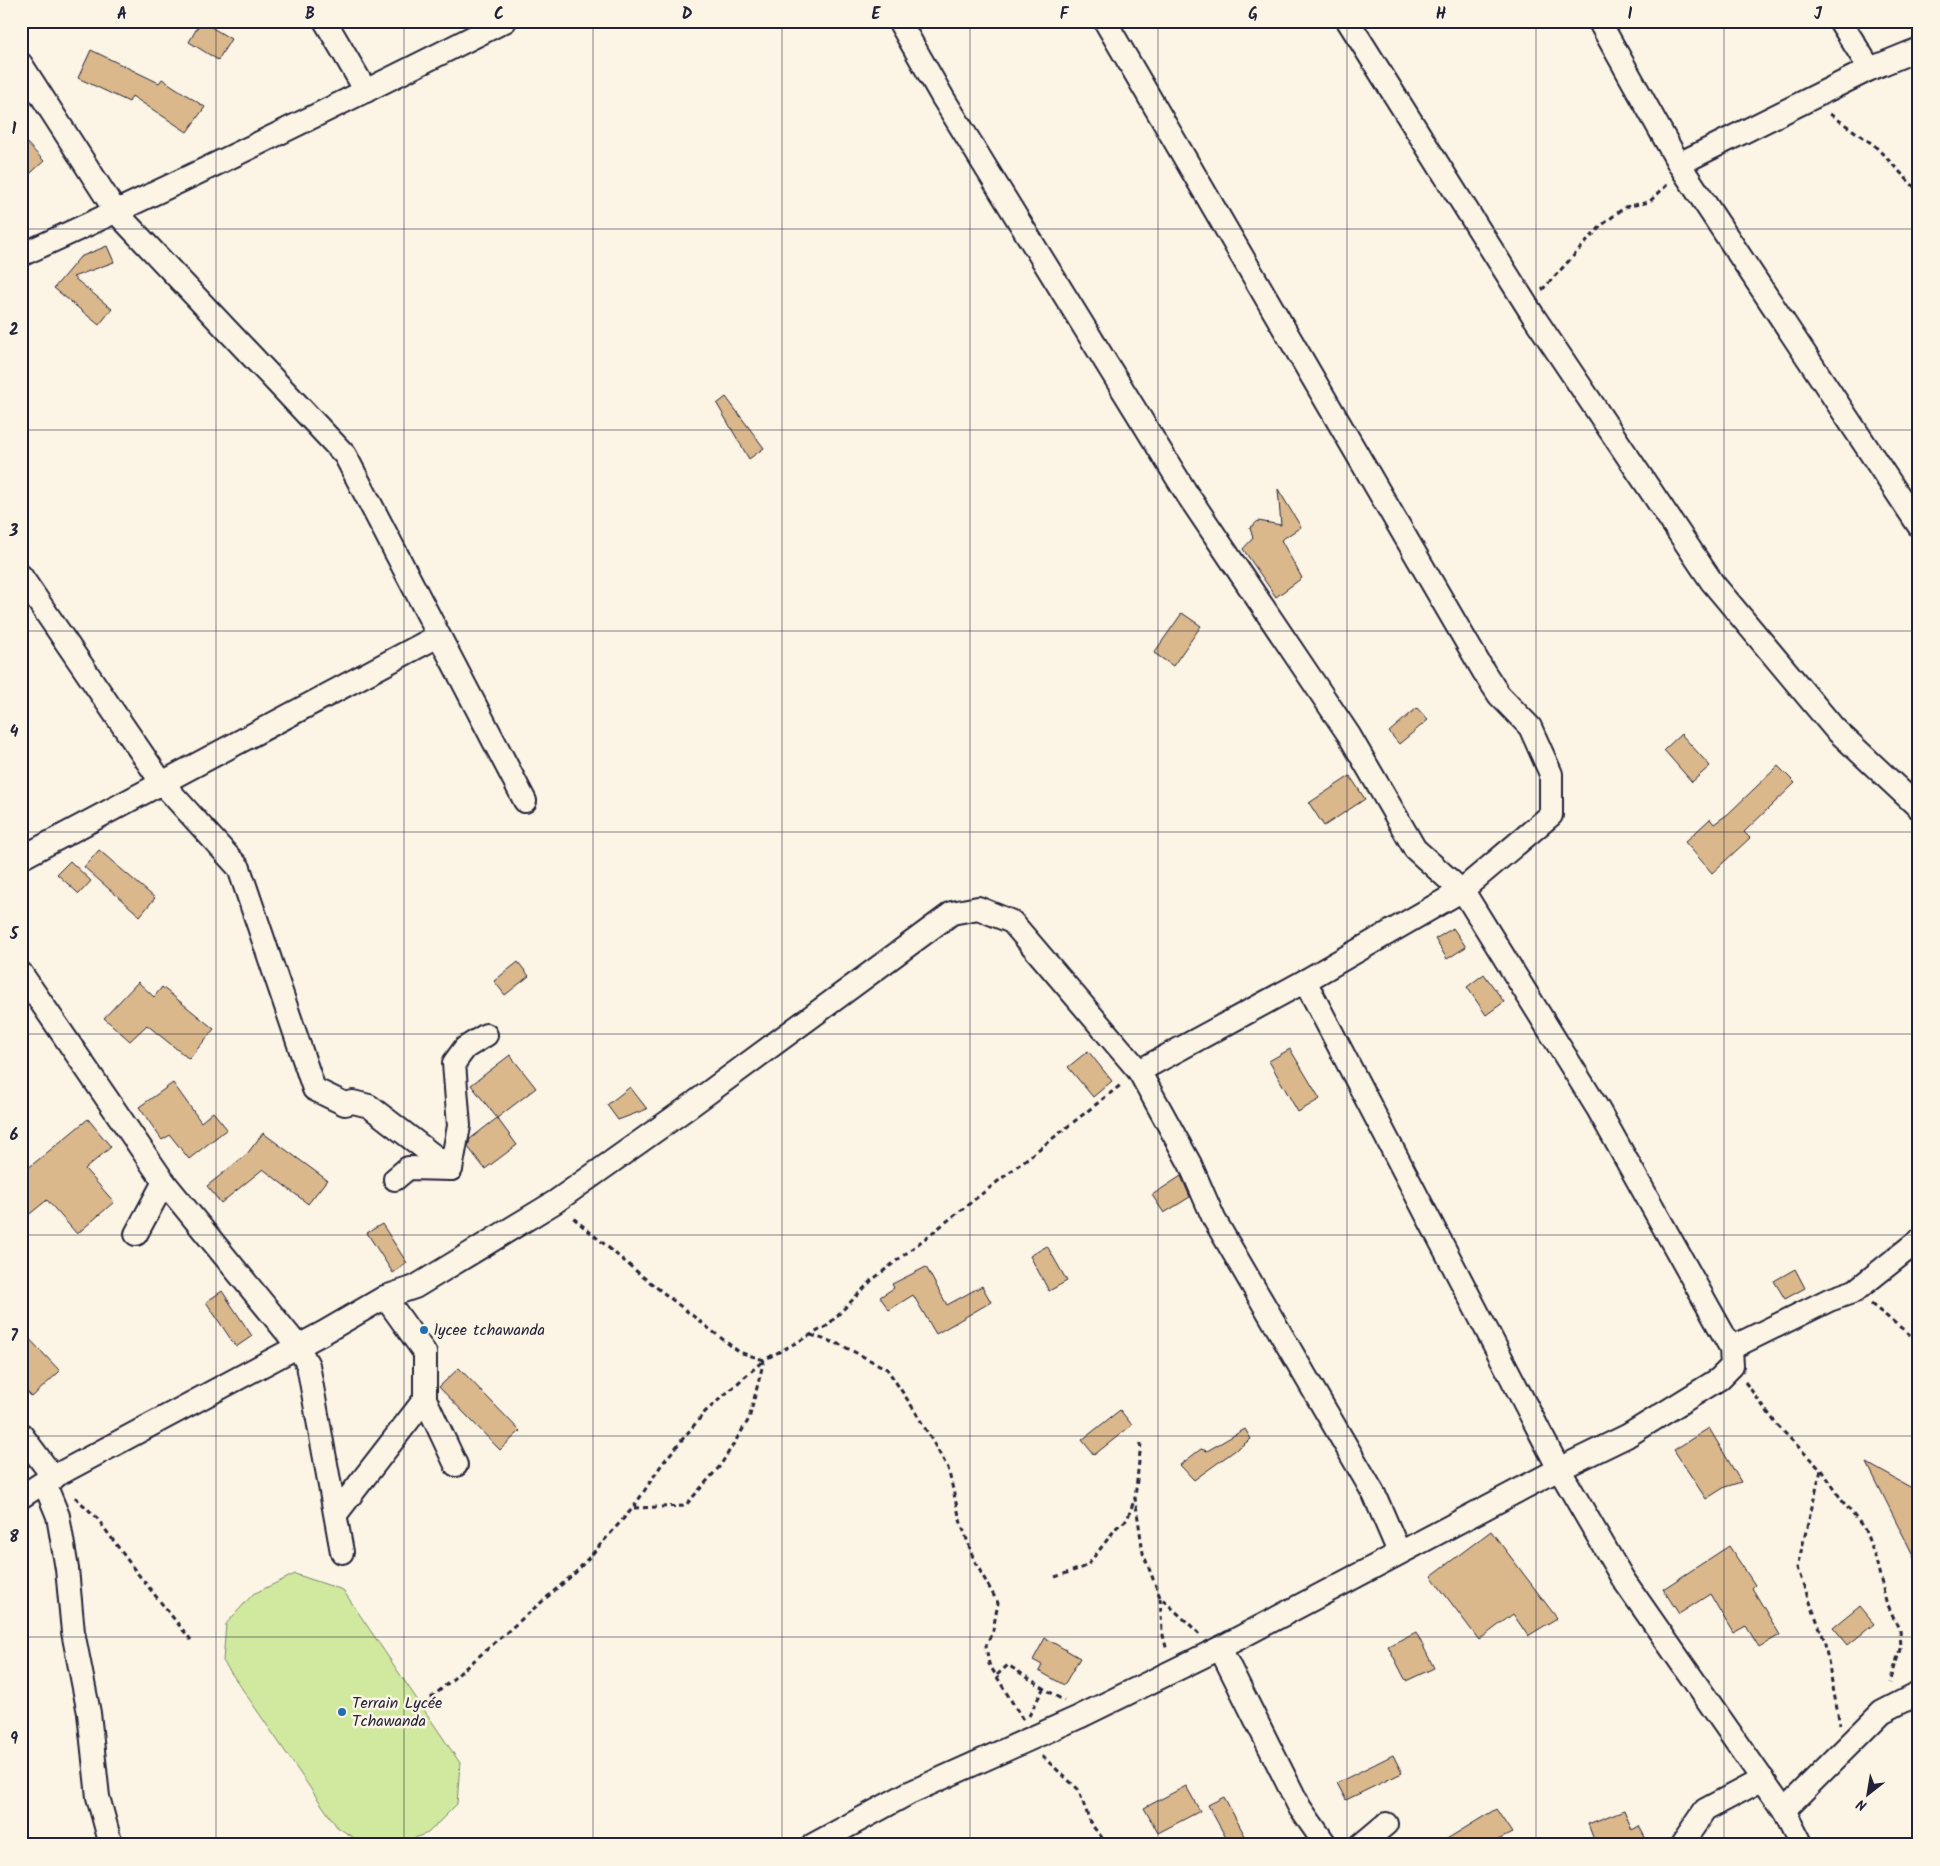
<svg xmlns="http://www.w3.org/2000/svg" width="1940" height="1866" font-family="Kalam,sans-serif">
	<rect width="100%" height="100%" fill="#fcf5e5"/>
	<filter id="ink" filterUnits="userSpaceOnUse"><feTurbulence type="fractalNoise" baseFrequency=".02" numOctaves="2"/><feDisplacementMap in="SourceGraphic" scale="10" xChannelSelector="R" yChannelSelector="G"/><feConvolveMatrix kernelMatrix="1 2 1 2 8 2 1 2 1" color-interpolation-filters="sRGB"/></filter>
	<g filter="url(#ink)">
		<polygon fill="#d0e99f" stroke="#79866d" points="295,1574 343,1590 460,1763 457,1804 428,1833 396,1845 365,1845 337,1827 223,1661 226,1624 253,1594"/>
		<g fill="#dab88c" stroke="#22223b">
			<polygon points="201,21 231,39 218,60 189,42"/>
			<polygon points="91,50 159,83 162,79 205,107 187,132 132,96 129,102 78,78"/>
			<polygon points="21,137 44,161 21,182"/>
			<polygon points="107,246 114,262 73,277 112,309 99,325 54,288 80,257"/>
			<polygon points="726,397 764,448 749,459 717,404"/>
			<polygon points="1278,489 1301,527 1281,540 1302,578 1276,597 1243,549 1253,538 1250,528 1258,521 1281,525"/>
			<polygon points="1182,613 1201,626 1173,666 1154,653"/>
			<polygon points="1417,708 1428,720 1399,744 1389,732"/>
			<polygon points="1681,734 1710,766 1692,782 1664,750"/>
			<polygon points="1778,766 1795,783 1744,832 1750,838 1712,873 1685,842 1710,819 1714,824 1728,814"/>
			<polygon points="1350,776 1365,799 1324,826 1309,803"/>
			<polygon points="99,850 155,898 140,916 84,867"/>
			<polygon points="70,861 91,881 79,894 57,874"/>
			<polygon points="1453,928 1466,947 1447,959 1435,939"/>
			<polygon points="518,962 529,976 505,995 494,981"/>
			<polygon points="1484,974 1504,1002 1486,1015 1467,987"/>
			<polygon points="138,982 154,997 162,987 214,1029 189,1059 147,1025 130,1041 104,1018"/>
			<polygon points="1290,1049 1320,1099 1298,1112 1269,1061"/>
			<polygon points="1088,1051 1112,1081 1093,1097 1068,1067"/>
			<polygon points="510,1055 536,1088 497,1118 471,1085"/>
			<polygon points="173,1083 201,1122 213,1112 227,1129 189,1159 170,1135 162,1140 139,1107"/>
			<polygon points="630,1087 647,1109 618,1120 607,1105"/>
			<polygon points="497,1118 517,1145 485,1169 468,1147 470,1139"/>
			<polygon points="88,1119 111,1147 85,1169 114,1202 77,1234 47,1200 21,1221 21,1174"/>
			<polygon points="263,1133 327,1180 308,1204 263,1169 221,1203 207,1186 247,1154"/>
			<polygon points="1181,1176 1190,1197 1164,1213 1152,1195"/>
			<polygon points="382,1224 407,1263 393,1273 367,1233"/>
			<polygon points="1047,1246 1067,1281 1049,1291 1030,1256"/>
			<polygon points="926,1267 947,1305 982,1286 991,1302 936,1334 913,1295 889,1310 880,1297 894,1288 892,1284"/>
			<polygon points="1795,1269 1805,1288 1785,1299 1774,1281"/>
			<polygon points="222,1291 252,1336 236,1347 206,1302"/>
			<polygon points="21,1330 60,1371 32,1397 21,1385"/>
			<polygon points="459,1368 520,1431 500,1450 439,1387"/>
			<polygon points="1120,1410 1132,1425 1094,1455 1082,1440"/>
			<polygon points="1709,1428 1741,1482 1725,1487 1706,1499 1674,1450"/>
			<polygon points="1245,1429 1251,1439 1194,1480 1180,1465 1201,1449 1207,1451"/>
			<polygon points="1867,1463 1919,1492 1919,1567"/>
			<polygon points="1491,1531 1557,1618 1528,1636 1513,1614 1479,1640 1431,1576"/>
			<polygon points="1729,1546 1755,1585 1752,1588 1780,1635 1759,1647 1746,1626 1733,1633 1710,1594 1679,1614 1663,1589"/>
			<polygon points="1859,1606 1874,1624 1848,1645 1833,1627"/>
			<polygon points="1416,1632 1434,1668 1406,1681 1388,1646"/>
			<polygon points="1045,1638 1080,1658 1064,1685 1039,1671 1042,1665 1033,1660"/>
			<polygon points="1393,1755 1402,1773 1346,1800 1337,1783"/>
			<polygon points="1186,1786 1200,1811 1158,1833 1144,1808"/>
			<polygon points="1224,1797 1250,1845 1230,1845 1208,1805"/>
			<polygon points="1496,1809 1512,1833 1488,1845 1437,1845"/>
			<polygon points="1624,1810 1632,1830 1639,1826 1649,1845 1596,1845 1588,1824"/>
		</g>
		<g fill="none" stroke-linecap="round" stroke-linejoin="round">
			<g stroke="#22223b" stroke-width="26">
				<g id="minor">
					<polyline points="325,21 366,91"/>
					<polyline points="899,21 943,98 1187,494 1349,735 1415,849 1465,894 1598,1109 1731,1348 1732,1366 1719,1379 1627,1436 1559,1469 1623,1579 1784,1810 1802,1845"/>
					<polyline points="1348,21 1534,317 1712,582 1834,728 1919,808"/>
					<polyline points="1599,21 1679,164 1919,526"/>
					<polyline points="1840,21 1870,69"/>
					<polyline points="21,64 116,212 345,455 525,801"/>
					<polyline points="1679,164 1870,69 1919,49"/>
					<path d="M21 255C185 181 345 102 505 21"/>
					<polyline points="21,576 162,783 239,868 314,1089 345,1104 353,1102 369,1106 451,1169 459,1126 454,1063 465,1048 486,1035"/>
					<polyline points="21,858 438,636"/>
					<polyline points="21,973 164,1182 297,1345 308,1365 342,1552"/>
					<polyline points="1139,1071 1190,1164 1214,1219 1374,1494 1399,1552"/>
					<polyline points="395,1179 408,1168 451,1169"/>
					<polyline points="136,1234 164,1182"/>
					<polyline points="385,1297 425,1353 425,1399 456,1465"/>
					<polyline points="1731,1348 1829,1300 1855,1291 1919,1240"/>
					<polyline points="21,1434 54,1478"/>
					<polyline points="44,1482 58,1516 67,1569 73,1632 89,1713 98,1797 111,1845"/>
					<polyline points="21,1497 44,1482 323,1333 385,1297 415,1287 555,1202 686,1109 952,913 978,908 1012,922 1139,1071 1305,981 1461,891 1551,815 1551,774 1530,727 1499,695 1484,672 1105,21"/>
					<polyline points="336,1514 425,1399"/>
					<polyline points="1220,1648 1300,1808 1326,1845"/>
					<polyline points="1784,1810 1882,1712 1919,1693"/>
					<polyline points="813,1845 909,1793 1079,1717 1220,1648 1559,1469 1305,981"/>
					<polyline points="1361,1845 1386,1824"/>
					<polyline points="1681,1845 1705,1810 1763,1779"/>
				</g>
			</g>
			<g stroke="#22223b" stroke-width="3" stroke-dasharray="5 4" stroke-linecap="butt">
				<polyline points="1830,114 1874,145 1919,192"/>
				<polyline points="1542,290 1602,225 1625,207 1649,202 1668,184"/>
				<polyline points="1871,1304 1919,1342"/>
				<polyline points="811,1335 841,1345 887,1369 915,1411 948,1468 960,1520 974,1560 998,1603 993,1630 986,1646 989,1664 1023,1720"/>
				<polyline points="1745,1382 1778,1426 1821,1470 1797,1568 1824,1639 1840,1725"/>
				<polyline points="1141,1443 1135,1498 1143,1553 1160,1597 1201,1635"/>
				<polyline points="1822,1470 1843,1502 1864,1528 1875,1556 1886,1601 1899,1629 1900,1649 1890,1683"/>
				<polyline points="75,1497 97,1518 134,1569 191,1640"/>
				<polyline points="634,1508 685,1506 720,1466 749,1419 764,1360 827,1326 872,1280 1122,1084"/>
				<polyline points="1055,1577 1087,1566 1117,1527 1127,1520 1135,1498"/>
				<polyline points="1160,1598 1162,1631 1167,1651"/>
				<polyline points="997,1675 1008,1665 1064,1701"/>
				<polyline points="431,1698 576,1572 633,1508 662,1464 705,1412 764,1360 739,1352 642,1276 571,1216"/>
				<polyline points="1029,1716 1043,1689"/>
				<polyline points="1042,1756 1078,1789 1091,1824 1108,1845"/>
			</g>
			<use href="#minor" stroke="#fcf5e5" stroke-width="22"/>
		</g>
	</g>
	<path fill="none" stroke="#22223b" stroke-width="1" stroke-opacity="0.55" d="M216 21V1845M404 21V1845M593 21V1845M782 21V1845M970 21V1845M1158 21V1845M1347 21V1845M1536 21V1845M1724 21V1845M21 229H1919M21 430H1919M21 631H1919M21 832H1919M21 1034H1919M21 1235H1919M21 1436H1919M21 1637H1919"/>
	<g fill="#1f6fb2" stroke="#fcf5e5" stroke-width="2">
		<circle cx="424" cy="1330" r="5"/>
		<circle cx="342" cy="1712" r="5"/>
	</g>
	<g text-anchor="middle" dominant-baseline="central" stroke-width="5" stroke-linejoin="round" paint-order="stroke">
		<g font-size="16" fill="#22223b" stroke="#fcf5e5" text-anchor="start">
			<text x="434" y="1330">lycee tchawanda</text>
			<text x="352" y="1703">Terrain Lycée<tspan x="352" dy="18">Tchawanda</tspan></text>
		</g>
	</g>
	<rect width="1940" height="1866" fill="none" stroke="#fcf5e5" stroke-width="55"/>
	<g transform="translate(1868 1794) rotate(211)" stroke="#fcf5e5" stroke-width="4" paint-order="stroke">
	<path d="M0-4L9 19L0 12L-9 19Z" fill="#22223b"/>
	<text y="-8" font-size="14" font-weight="bold" text-anchor="middle" fill="#22223b">N</text>
	</g>
	<rect x="28" y="28" width="1884" height="1810" fill="none" stroke="#22223b" stroke-width="2"/>
	<g font-size="16" text-anchor="middle" font-weight="bold" fill="#22223b">
		<text x="122" y="19">A</text>
		<text x="310" y="19">B</text>
		<text x="499" y="19">C</text>
		<text x="687" y="19">D</text>
		<text x="876" y="19">E</text>
		<text x="1064" y="19">F</text>
		<text x="1253" y="19">G</text>
		<text x="1441" y="19">H</text>
		<text x="1630" y="19">I</text>
		<text x="1818" y="19">J</text>
		<text x="14" y="134">1</text>
		<text x="14" y="335">2</text>
		<text x="14" y="536">3</text>
		<text x="14" y="737">4</text>
		<text x="14" y="939">5</text>
		<text x="14" y="1140">6</text>
		<text x="14" y="1341">7</text>
		<text x="14" y="1542">8</text>
		<text x="14" y="1744">9</text>
	</g>
</svg>
